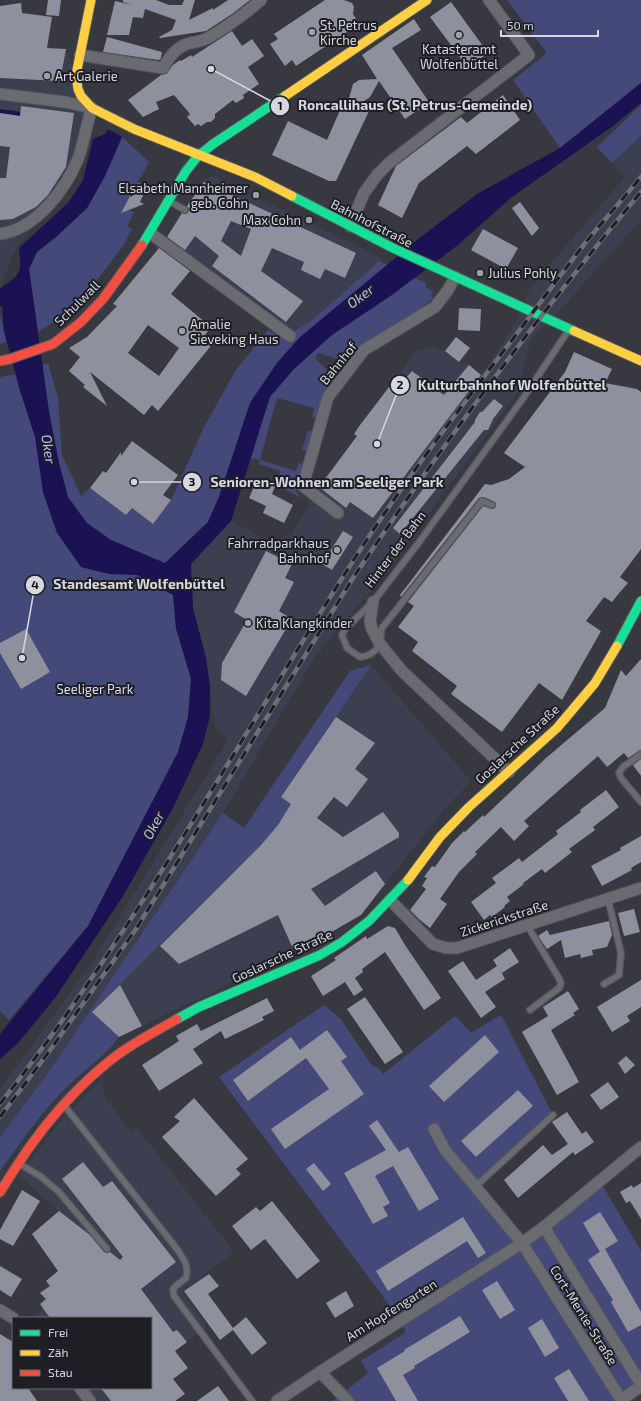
<svg xmlns="http://www.w3.org/2000/svg" width="641" height="1401" font-family="'Exo 2',sans-serif">
	<rect width="100%" height="100%" fill="#383940"/>
	<g fill="#3c3f50">
		<polygon points="0,51 68,52 77,83 92,108 67,179 13,254 0,289"/>
		<polygon points="641,136 641,221 603,261 566,304 531,339 517,393 380,580 316,655 223,813 59,1057 0,1138 0,1089 91,964 228,740 215,727 206,658 193,608 191,564 231,521 283,549 319,487 348,449 360,438 354,434 416,351 432,346 445,351 459,362 469,365 481,375 515,324 530,288 625,177 612,163"/>
		<polygon points="212,176 382,258 312,320 293,332 166,238 204,179"/>
		<polygon points="371,665 471,781 444,809 361,915 314,942 119,1037 92,1012 249,857 281,797 336,717"/>
		<polygon points="102,1080 104,1096 131,1132 137,1128 234,1252 181,1292 207,1325 187,1342 151,1318 34,1318 43,1308 40,1304 45,1299 40,1293 49,1286 46,1281 58,1271 32,1234 59,1211 19,1176 56,1127 79,1102"/>
		<polygon points="87,1388 144,1388 153,1401 97,1401"/>
	</g>
	<g fill="#444979">
		<polygon points="507,0 641,0 641,83 560,148 513,80 547,53"/>
		<polygon points="641,105 641,136 612,163 597,147"/>
		<polygon points="122,137 149,162 124,207 134,212 127,226 132,229 123,246 85,296 56,321 38,332 29,269 37,252 56,237 87,208 105,176"/>
		<polygon points="379,261 426,283 425,287 433,291 431,296 434,298 416,312 360,346 348,362 318,353 315,358 335,378 324,394 317,419 312,417 314,408 277,398 260,460 296,471 299,463 304,464 296,491 301,498 282,488 279,479 280,471 259,464 259,460 238,455 290,348 277,363 250,403 219,497 208,522 165,563 173,595 176,628 191,679 188,717 178,752 88,926 9,1020 0,1011 0,377 16,374 48,363 58,398 62,455 81,496 90,488 126,515 132,508 153,524 171,500 204,427 236,370 268,330 286,340 293,332 312,320"/>
		<polygon points="0,315 7,342 0,344"/>
		<polygon points="308,430 313,432 308,452 302,450"/>
		<path d="M371 665 336 717 281 797 291 804 278 825 261 845 92 1012 119 1037C107 1055 86 1068 71 1083 43 1109 22 1141 0 1171V1138L59 1057 223 813 244 828 350 671Z"/>
		<polygon points="324,1005 340,1018 371,1064 379,1069 383,1074 455,1016 471,1033 501,1015 553,1115 476,1186 517,1243 600,1181 641,1251 641,1386 622,1401 333,1401 368,1373 361,1361 406,1332 382,1295 219,1077"/>
	</g>
	<g fill="#1a1253">
		<path d="M641 83V103L613 126 512 197 458 245 392 295 332 335 294 369 270 397 231 521 191 564 193 608 206 658 210 686V716L203 744 173 808 123 896 55 998 18 1043 0 1059V1034L88 926 178 752 188 717 191 679 176 628 173 595 137 575 109 574 81 567 57 533 43 492 35 437 20 391 4 331 2 306H0V289C7 283 20 277 20 266 21 258 18 256 20 247L68 203 83 180 93 139 105 134 108 129 122 137 105 176 87 208 56 237 37 252 29 269 49 411 59 463 68 497 87 523 111 540 165 563 208 522 219 497 250 403 277 363 300 337 417 240 477 194 560 148Z"/>
		<polygon points="0,109 21,112 20,116 0,113"/>
	</g>
	<g fill="#8e909d" fill-rule="evenodd">
		<polygon points="48,0 61,0 59,16 46,15"/>
		<polygon points="123,0 156,0 169,5 182,5 184,0 195,0 189,20 213,8 213,10 228,0 250,0 232,14 206,31 160,38 159,37 172,30 176,20 145,9 143,18 133,17 129,35 107,35 115,1 132,5 123,2"/>
		<polygon points="325,0 344,0 352,3 354,7 353,14 359,24 296,66 292,60 285,66 270,44 278,39 274,34"/>
		<polygon points="451,2 488,53 468,68 430,17"/>
		<polygon points="21,3 22,13 52,17 47,48 66,49 60,81 0,78 0,6"/>
		<polygon points="414,19 421,30 392,48 429,102 405,119 379,81 370,97 357,106 369,111 336,181 329,181 272,155 288,121 327,140 344,101 348,102 353,84 359,80 377,79 362,55"/>
		<polygon points="232,31 242,46 252,39 264,56 248,67 259,84 243,95 244,98 236,103 233,100 215,114 215,118 211,122 207,122 201,126 198,124 195,126 187,117 190,114 174,95 156,102 159,109 143,117 128,100 161,75 166,74 173,65 180,60 181,61 191,55 192,57"/>
		<polygon points="107,37 162,52 161,58 159,60 103,52"/>
		<polygon points="503,95 520,120 476,154 467,146 419,183 402,218 378,205 396,166 461,117 467,123"/>
		<polygon points="21,106 74,113 66,167 48,195 36,207 13,219 0,220 0,178 6,178 10,147 0,146 0,113 20,116"/>
		<path d="M204 182 356 253 345 278 325 269 320 279 301 270 304 262 272 248 261 271 303 301 286 322 212 266 219 256 195 236 185 250 167 237 182 213 185 214 188 212 189 210 187 206ZM231 221 251 229 241 256 221 241Z"/>
		<polygon points="138,183 147,187 140,202 144,204 121,213 130,196 132,197"/>
		<polygon points="520,202 539,228 532,236 512,208"/>
		<polygon points="483,229 518,248 506,269 471,250"/>
		<path d="M159 248 190 271 171 294 211 327 205 335 214 342 158 411 152 405 144 415 90 372 107 406 83 387 85 385 69 371 80 357 69 348 87 337 117 306 113 304ZM148 325 179 348 159 376 128 353Z"/>
		<polygon points="459,308 481,309 480,331 458,330"/>
		<polygon points="456,337 470,348 459,362 445,351"/>
		<polygon points="574,352 612,369 605,383 637,389 641,392 641,549 620,577 628,583 620,592 612,602 604,597 586,621 601,631 562,700 539,683 502,732 451,694 457,686 412,651 418,642 398,627 414,606 408,602 483,506 493,509 496,506 495,502 484,497 479,498 401,597 400,595 485,484 491,485 509,479 525,467 504,453 565,372"/>
		<polygon points="469,365 481,375 373,518 350,502 346,508 319,487 357,436 354,434 360,425 399,374 405,379 412,371 444,395"/>
		<polygon points="494,399 503,406 493,419 488,430 484,430 400,534 393,528 475,422 475,420 480,412 482,412"/>
		<polygon points="132,441 178,475 163,495 171,500 153,524 132,508 126,515 90,488 103,471 106,473 121,452 121,456"/>
		<polygon points="258,478 275,486 272,494 293,505 284,523 263,513 266,506 249,498"/>
		<polygon points="343,531 353,537 332,570 322,564"/>
		<polygon points="266,551 292,564 285,578 294,582 279,611 292,619 246,696 221,680 222,663 247,620 234,612"/>
		<polygon points="26,629 50,672 21,689 0,653 0,643"/>
		<polygon points="641,659 641,750 628,758 624,753 607,767 598,756 524,821 529,826 514,841 501,827 475,852 477,854 459,872 440,899 447,904 430,928 420,920 410,910 426,889 422,886 427,878 424,877 432,866 435,867 452,843 464,831 465,832 483,815 484,817 546,758 605,708 621,670 626,676"/>
		<polygon points="336,717 375,743 355,769 368,779 347,807 334,797 317,818 343,837 383,812 399,833 399,837 311,889 325,906 376,871 385,884 361,915 314,942 294,951 278,915 179,964 160,946 261,845 278,825 291,804 281,797"/>
		<polygon points="641,759 641,776 633,765"/>
		<polygon points="606,790 619,807 593,827 595,830 569,849 572,852 545,873 542,869 523,883 524,884 507,897 510,901 504,906 505,907 492,917 490,915 484,920 471,902 496,883 492,878 519,858 522,862 558,834 556,831 581,812 580,810"/>
		<polygon points="641,836 641,862 631,868 632,870 602,886 591,866 621,850 620,848"/>
		<polygon points="634,909 640,932 624,936 618,913"/>
		<polygon points="609,921 612,935 607,947 592,950 593,955 581,958 580,954 565,958 561,940 547,949 538,936 547,930 550,935"/>
		<polygon points="388,926 395,928 405,945 441,998 424,1010 385,952 362,969 363,972 355,978 363,990 354,996 345,982 323,996 311,976 336,960 334,958 366,936 367,939"/>
		<polygon points="510,948 519,962 502,973 499,968 505,979 485,992 496,1007 481,1018 448,971 463,961 476,980 497,966 493,960"/>
		<polygon points="641,980 641,1007 627,1016 630,1021 612,1032 597,1007"/>
		<polygon points="120,985 142,1026 119,1037 92,1012"/>
		<polygon points="568,991 579,1009 573,1013 575,1015 551,1030 579,1082 557,1095 522,1032 548,1016 543,1007"/>
		<polygon points="365,997 403,1052 385,1064 347,1009"/>
		<polygon points="267,998 274,1011 262,1017 264,1020 225,1039 221,1031 193,1049 203,1063 159,1091 142,1065 179,1041 176,1036 197,1024 201,1031"/>
		<polygon points="327,1030 347,1057 341,1061 364,1094 285,1149 271,1129 329,1089 306,1058 248,1101 233,1080 291,1037 300,1050"/>
		<polygon points="485,1035 499,1052 444,1102 429,1086"/>
		<polygon points="626,1056 635,1065 625,1074 618,1063"/>
		<polygon points="608,1082 619,1097 601,1110 590,1095"/>
		<polygon points="518,1090 533,1106 476,1157 461,1141"/>
		<polygon points="194,1098 248,1159 236,1169 241,1174 216,1196 162,1137 180,1121 174,1117"/>
		<polygon points="567,1112 582,1134 586,1131 594,1142 575,1155 573,1152 518,1198 504,1180 543,1145 552,1155 568,1144 552,1122"/>
		<polygon points="377,1120 399,1152 408,1147 439,1199 419,1211 393,1166 375,1176 390,1203 383,1207 388,1216 373,1224 344,1173 386,1150 369,1126"/>
		<polygon points="83,1162 103,1187 112,1181 176,1262 141,1289 173,1332 177,1330 187,1342 175,1351 188,1368 173,1379 185,1394 175,1401 111,1401 101,1388 151,1388 151,1318 50,1318 40,1304 46,1299 40,1293 50,1286 46,1281 58,1271 32,1234 59,1211 90,1235 104,1252 107,1253 110,1252 120,1260 123,1257 62,1179"/>
		<polygon points="314,1163 331,1184 323,1191 306,1169"/>
		<polygon points="641,1183 641,1219 630,1201 626,1203 620,1192 632,1185 633,1188"/>
		<polygon points="22,1190 40,1201 13,1246 0,1239 0,1230"/>
		<polygon points="272,1201 320,1261 297,1279 265,1239 251,1250 232,1226 256,1207 260,1211"/>
		<polygon points="600,1212 618,1241 605,1249 641,1312 641,1325 628,1332 611,1302 613,1300 588,1260 601,1251 600,1252 583,1223"/>
		<polygon points="463,1217 486,1253 478,1258 467,1241 388,1291 376,1271"/>
		<polygon points="0,1266 22,1279 11,1297 0,1290"/>
		<polygon points="209,1274 219,1286 208,1294 233,1328 246,1317 267,1343 252,1355 233,1330 220,1340 184,1291"/>
		<polygon points="497,1281 515,1310 500,1319 482,1290"/>
		<polygon points="346,1291 354,1306 335,1318 326,1303"/>
		<polygon points="460,1316 470,1332 414,1366 415,1368 403,1375 418,1401 396,1401 377,1368 405,1351 404,1350"/>
		<polygon points="542,1319 559,1348 545,1357 528,1328"/>
		<polygon points="0,1334 13,1342 13,1388 28,1388 37,1401 0,1401"/>
		<polygon points="569,1369 589,1401 568,1401 554,1378"/>
		<polygon points="218,1386 229,1401 197,1401"/>
	</g>
	<g fill="none" stroke-linecap="round" stroke-linejoin="round">
		<g stroke="#54555b" stroke-width="8">
			<g id="lane">
				<polyline points="169,201 185,210"/>
				<path d="M492 505 482 501 382 628C380 644 378 655 360 657L347 648 342 635 345 629 373 602 420 541 524 397 568 331"/>
				<polyline points="641,754 623,767 619,773 621,778 641,802"/>
				<polyline points="527,925 560,980 561,984 559,988 530,1010"/>
				<polyline points="604,984 619,975 621,953 608,899"/>
				<path d="M64 1105 177 1249C184 1259 189 1266 186 1278L177 1285 173 1289 174 1296 252 1401"/>
				<polyline points="20,1164 40,1176 59,1192 107,1249"/>
				<polyline points="476,1186 553,1115"/>
			</g>
		</g>
		<g stroke="#54555b" stroke-width="13">
			<g id="street">
				<path d="M80 55 163 68C170 56 176 47 190 43 196 42 202 41 208 38 228 26 244 15 261 0"/>
				<path d="M0 94 65 102 92 108C86 125 84 143 78 159 65 190 36 229 0 234"/>
				<polyline points="350,226 364,193 377,175 389,163 529,55 489,0"/>
				<polyline points="150,233 290,336"/>
				<polyline points="338,513 303,486 328,397 364,350 435,307 448,290 455,277"/>
				<polyline points="373,602 370,621 372,629 380,644 402,671 509,772"/>
				<polyline points="390,900 433,944 446,948 457,948 641,888"/>
				<polyline points="434,1129 445,1150 522,1243 622,1401"/>
				<polyline points="544,1227 641,1384"/>
				<polyline points="0,1310 13,1318"/>
				<polyline points="320,1372 348,1401"/>
				<polyline points="80,1388 90,1401"/>
				<polyline points="621,1400 641,1386"/>
				<polyline points="277,1401 320,1372 522,1243 544,1227 641,1147"/>
			</g>
		</g>
		<g stroke="#54555b" stroke-width="11">
			<g id="fast">
				<polyline points="292,196 393,248 574,331"/>
				<polyline points="142,245 186,171 198,156 213,144 285,96"/>
				<polyline points="617,646 641,601"/>
				<polyline points="177,1019 199,1007 320,955 342,942 369,921 408,880"/>
			</g>
		</g>
		<g stroke="#54555b" stroke-width="11">
			<g id="slow">
				<polyline points="91,0 76,75 78,89 81,96 92,108 134,129 255,177 292,196"/>
				<polyline points="285,96 427,0"/>
				<polyline points="574,331 641,361"/>
				<polyline points="408,880 440,837 469,807 557,728 595,683 617,646"/>
			</g>
		</g>
		<g stroke="#54555b" stroke-width="11">
			<g id="jam">
				<polyline points="0,361 10,359 53,344 81,322 103,299 142,245"/>
				<path d="M0 1192C11 1175 22 1157 34 1141 56 1111 83 1082 112 1059 132 1043 155 1032 177 1019"/>
			</g>
		</g>
		<use href="#lane" stroke="#6a6b70" stroke-width="5.5"/>
		<use href="#street" stroke="#6a6b70" stroke-width="11"/>
		<use href="#fast" stroke="#16e098" stroke-width="9"/>
		<use href="#slow" stroke="#ffcf43" stroke-width="9"/>
		<use href="#jam" stroke="#f24e42" stroke-width="9"/>
		<g stroke="#6e6f74" stroke-width="4.5">
			<g id="rail">
				<path d="M0 1104C131 937 233 750 346 572 400 486 463 404 525 323 545 296 565 269 586 242 604 220 623 199 641 177"/>
				<path d="M0 1117 48 1053 136 929 353 578C443 444 538 315 641 192"/>
			</g>
		</g>
		<use href="#rail" stroke="#1e1f24" stroke-width="3" stroke-dasharray="9" stroke-linecap="butt"/>
	</g>
	<g fill="#9fa0a7" stroke="#1e1f24" stroke-width="1.5">
		<circle cx="312" cy="32" r="4"/>
		<circle cx="459" cy="35" r="4"/>
		<circle cx="47" cy="76" r="4"/>
		<circle cx="256" cy="195" r="4"/>
		<circle cx="309" cy="220" r="4"/>
		<circle cx="480" cy="273" r="4"/>
		<circle cx="182" cy="331" r="4"/>
		<circle cx="337" cy="550" r="4"/>
		<circle cx="248" cy="623" r="4"/>
	</g>
	<g text-anchor="middle" dominant-baseline="central" stroke-width="4" stroke-linejoin="round" paint-order="stroke">
		<g font-size="13" fill="#d6d7df" stroke="#1e1f24" text-anchor="start">
			<text x="320" y="25">St. Petrus<tspan x="320" dy="15">Kirche</tspan></text>
			<text x="459" y="49" text-anchor="middle">Katasteramt<tspan x="459" dy="15">Wolfenbüttel</tspan></text>
			<text x="55" y="76">Art Galerie</text>
			<text x="248" y="188" text-anchor="end">Elsabeth Mannheimer<tspan x="248" dy="15">geb. Cohn</tspan></text>
			<text x="301" y="220" text-anchor="end">Max Cohn</text>
			<text x="488" y="273">Julius Pohly</text>
			<text x="190" y="324">Amalie<tspan x="190" dy="15">Sieveking Haus</tspan></text>
			<text x="329" y="543" text-anchor="end">Fahrradparkhaus<tspan x="329" dy="15">Bahnhof</tspan></text>
			<text x="256" y="623">Kita Klangkinder</text>
		</g>
		<g font-size="13" fill="#d6d7df" stroke="#1e1f24">
			<text transform="translate(372 223) rotate(27)">Bahnhofstraße</text>
			<text transform="translate(77 303) rotate(-45)">Schulwall</text>
			<text transform="translate(338 363) rotate(-51)">Bahnhof</text>
			<text transform="translate(395 549) rotate(-53)">Hinter der Bahn</text>
			<text transform="translate(517 744) rotate(-43)">Goslarsche Straße</text>
			<text transform="translate(504 918) rotate(-18)">Zickerickstraße</text>
			<text transform="translate(282 956) rotate(-25)">Goslarsche Straße</text>
			<text transform="translate(391 1310) rotate(-32)">Am Hopfengarten</text>
			<text transform="translate(584 1315) rotate(58)">Cort-Mente-Straße</text>
		</g>
		<g font-size="13" fill="#d8dcf2" stroke="#1e1f24">
			<text x="95" y="689">Seeliger Park</text>
		</g>
		<g font-size="14" font-style="italic" fill="#b4bcfc" stroke="#1e1f24">
			<text transform="translate(360 296) rotate(-37)">Oker</text>
			<text transform="translate(49 449) rotate(81)">Oker</text>
			<text transform="translate(153 825) rotate(-62)">Oker</text>
		</g>
	</g>
	<path fill="none" stroke="#d6d7df" stroke-width="1.5" d="M211 69L280 106M377 444L400 385M134 482L192 482M22 658L35 585"/>
	<g fill="#d6d7df" stroke="#1e1f24" stroke-width="1.5">
		<circle cx="211" cy="69" r="4"/>
		<circle cx="377" cy="444" r="4"/>
		<circle cx="134" cy="482" r="4"/>
		<circle cx="22" cy="658" r="4"/>
		<circle cx="280" cy="106" r="10"/>
		<circle cx="400" cy="385" r="10"/>
		<circle cx="192" cy="482" r="10"/>
		<circle cx="35" cy="585" r="10"/>
	</g>
	<g font-size="12" text-anchor="middle" font-weight="bold" fill="#111">
		<text x="280" y="110">1</text>
		<text x="400" y="389">2</text>
		<text x="192" y="486">3</text>
		<text x="35" y="589">4</text>
	</g>
	<g font-size="14" text-anchor="middle" font-weight="bold" fill="#d6d7df" stroke="#1e1f24" stroke-width="4" stroke-linejoin="round" paint-order="stroke">
		<text x="415" y="110">Roncallihaus (St. Petrus-Gemeinde)</text>
		<text x="512" y="390">Kulturbahnhof Wolfenbüttel</text>
		<text x="327" y="487">Senioren-Wohnen am Seeliger Park</text>
		<text x="139" y="589">Standesamt Wolfenbüttel</text>
	</g>
	<rect x="12" y="1317" width="140" height="72" fill="#1e1f24" stroke="#68696f"/>
	<rect x="20" y="1330" width="20" height="6" fill="#16e098" stroke="#68696f"/>
	<text x="48" y="1337" font-size="12" fill="#d6d7df">Frei</text>
	<rect x="20" y="1350" width="20" height="6" fill="#ffcf43" stroke="#68696f"/>
	<text x="48" y="1357" font-size="12" fill="#d6d7df">Zäh</text>
	<rect x="20" y="1370" width="20" height="6" fill="#f24e42" stroke="#68696f"/>
	<text x="48" y="1377" font-size="12" fill="#d6d7df">Stau</text>
	<path d="M501 30v6h97v-6" fill="none" stroke="#d6d7df" stroke-width="2"/>
	<text x="507" y="30" font-size="12" fill="#d6d7df" stroke="#1e1f24" stroke-width="3" paint-order="stroke">50 m</text>
</svg>
